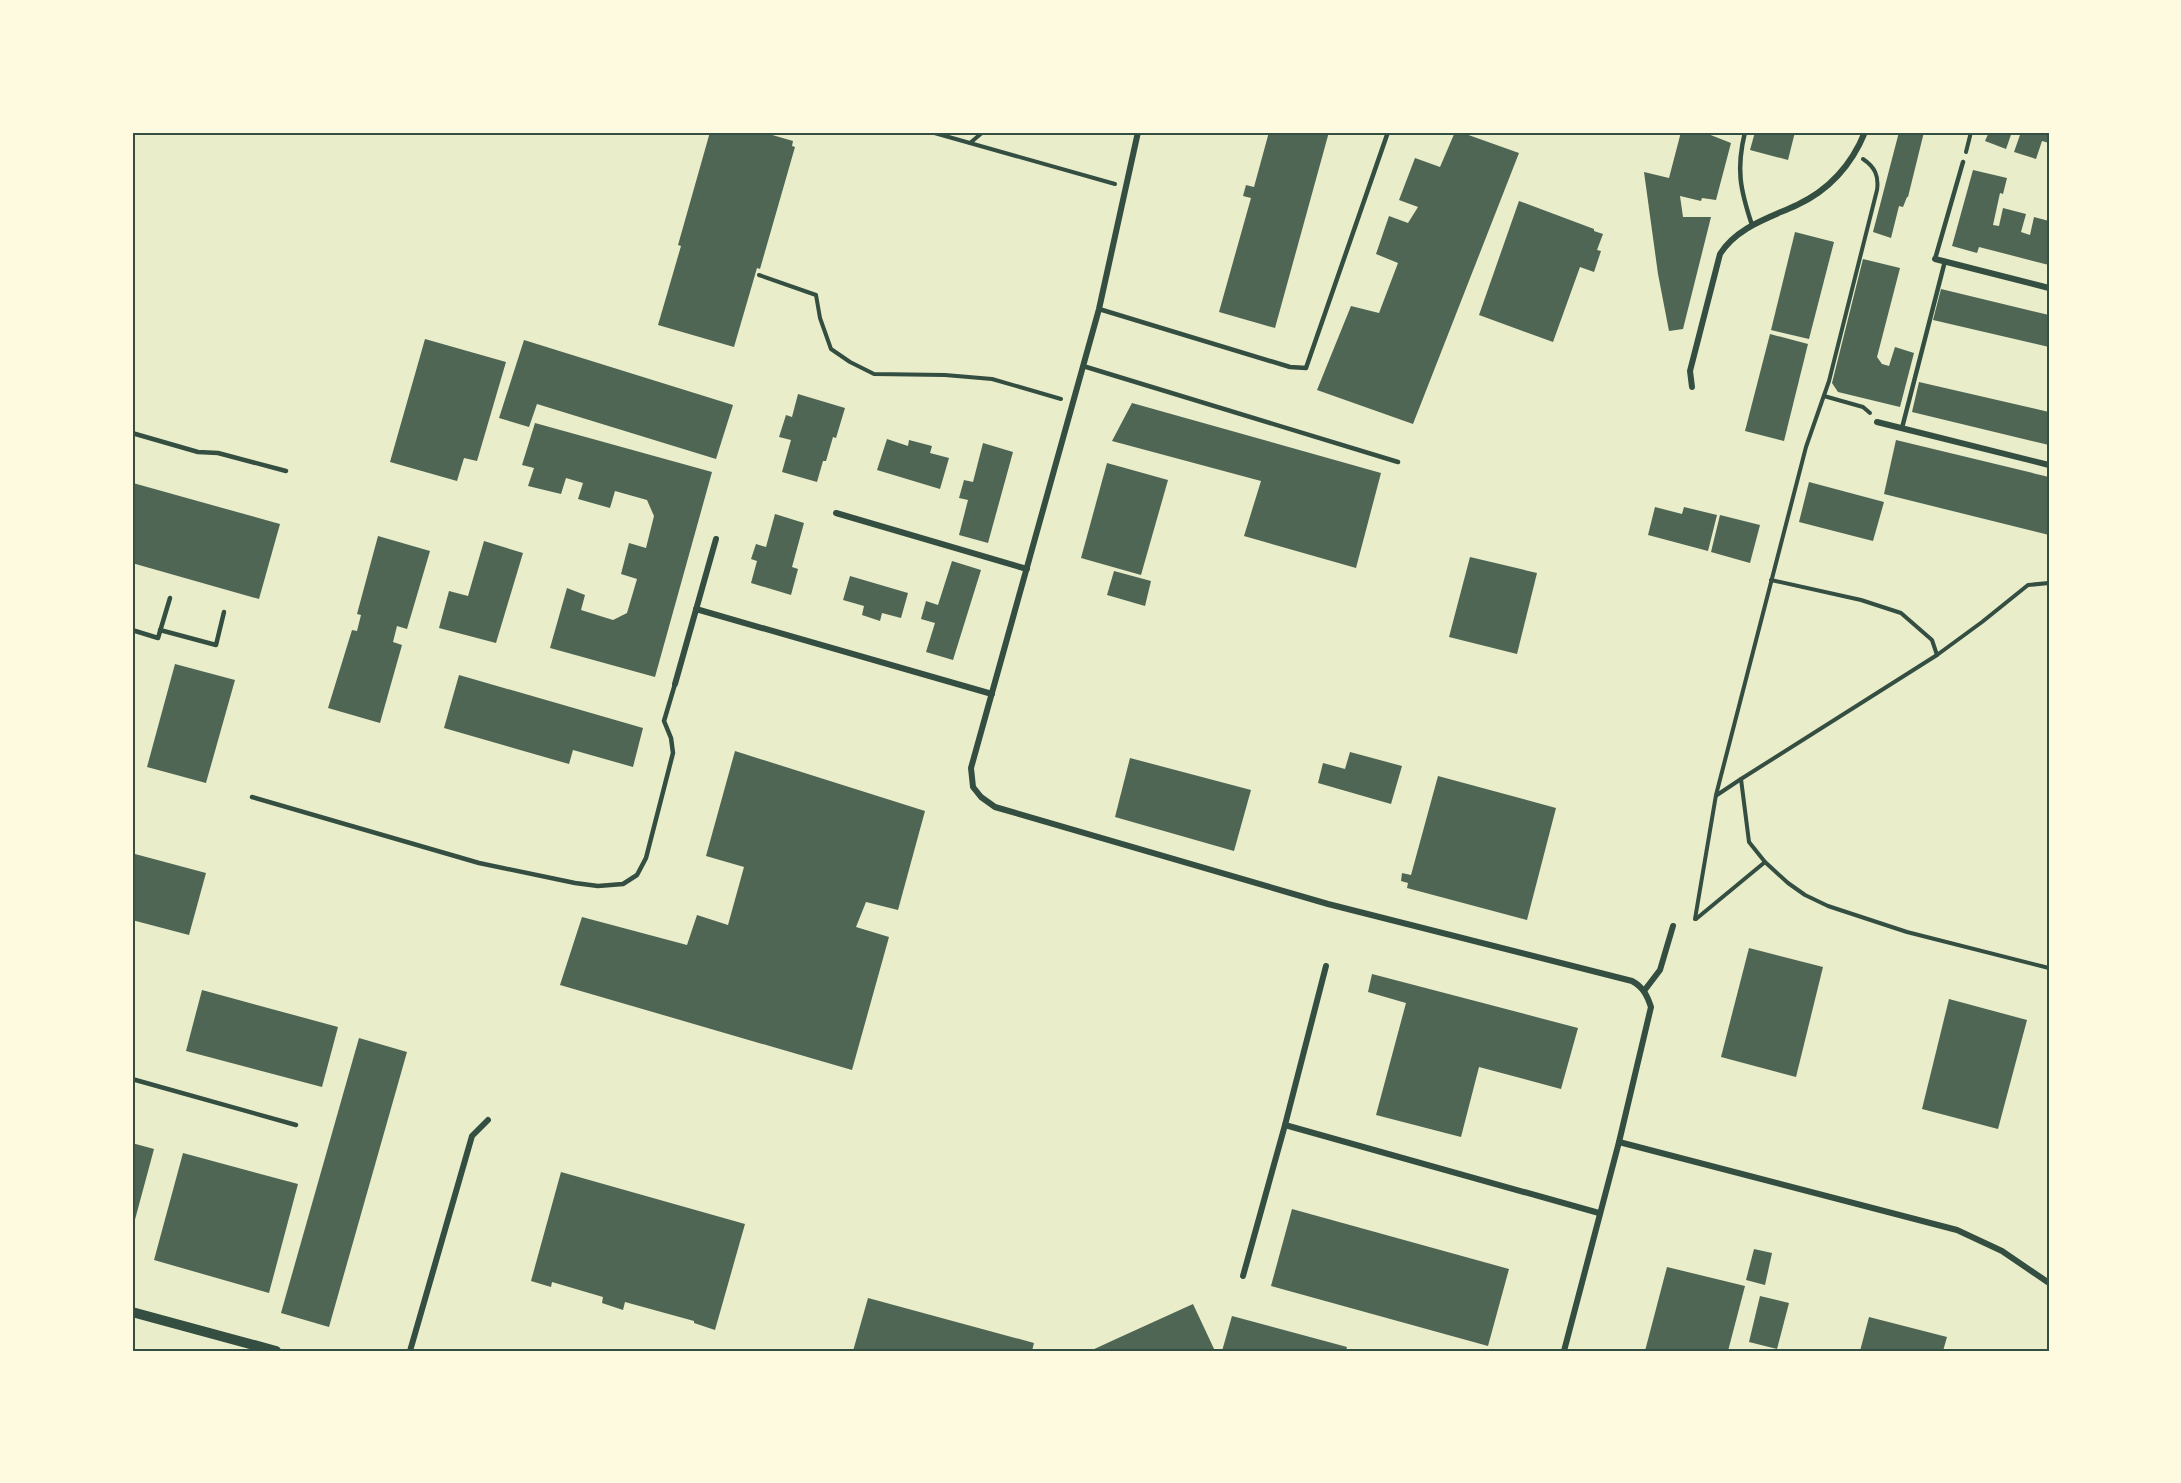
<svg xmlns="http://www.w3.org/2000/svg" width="2181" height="1483" font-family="Poppins,sans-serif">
	<rect width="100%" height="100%" fill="#e9edc9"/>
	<g fill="#4f6655">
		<polygon points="710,132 762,132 793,141 792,146 795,147 760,269 757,268 734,347 658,325 681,246 678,245"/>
		<polygon points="1269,132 1329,132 1275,328 1219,312 1251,198 1243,196 1246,185 1254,187"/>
		<polygon points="1455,132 1460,132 1519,153 1413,424 1317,390 1351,306 1379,313 1398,263 1376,254 1389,216 1408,223 1418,207 1399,200 1415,158 1440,167"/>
		<polygon points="1681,132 1703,132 1731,143 1716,200 1702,198 1701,201 1680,196 1683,217 1711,217 1683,329 1669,331 1658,274 1644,172 1669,178"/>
		<polygon points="1755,132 1795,132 1788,160 1750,150"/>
		<polygon points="1899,132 1924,132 1908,197 1907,197 1903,207 1899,206 1891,238 1873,232"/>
		<polygon points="1989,132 2012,132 2006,149 1985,141"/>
		<polygon points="2021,132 2049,132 2049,143 2042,141 2036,159 2014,152"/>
		<polygon points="1973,170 2007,178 2003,194 2000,193 1993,225 1999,226 2003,208 2026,214 2021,232 2030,235 2034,217 2049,221 2049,265 1979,247 1977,253 1952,246"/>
		<polygon points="1519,201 1594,229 1594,231 1603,234 1597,250 1601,251 1594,272 1580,267 1553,342 1479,315"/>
		<polygon points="1795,232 1834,242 1809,339 1771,330"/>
		<polygon points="1863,259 1900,268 1877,357 1882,364 1889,366 1895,347 1914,353 1900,407 1838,392 1832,383"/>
		<polygon points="1941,289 2049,315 2049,347 1933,320"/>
		<polygon points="1770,334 1808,344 1784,441 1745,431"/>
		<polygon points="425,339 506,362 477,461 464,458 457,481 390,462"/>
		<polygon points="524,340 733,405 716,459 537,404 529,427 499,418"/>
		<polygon points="1919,382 2049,412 2049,445 1912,412"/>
		<polygon points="798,394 845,408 836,438 833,437 826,461 823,461 817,482 782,472 791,440 779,437 786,415 792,417"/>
		<polygon points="1132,403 1381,473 1356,568 1244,536 1261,481 1112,441"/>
		<polygon points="535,423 712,472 655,677 550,648 567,588 585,595 581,610 613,620 627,613 637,579 621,574 629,543 646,548 654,516 647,500 615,491 610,508 578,499 583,483 566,478 561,494 528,486 534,468 522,465"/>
		<polygon points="887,439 908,446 909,440 932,446 930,453 949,458 940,489 877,470"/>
		<polygon points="1896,440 2049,477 2049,535 1884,494"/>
		<polygon points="983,443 1013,452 988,543 959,535 968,500 959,498 964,480 973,482"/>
		<polygon points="1107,463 1168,480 1141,575 1081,558"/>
		<polygon points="1809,482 1884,502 1873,541 1799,522"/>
		<polygon points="133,483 280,524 259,599 132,563"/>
		<polygon points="1655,507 1682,514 1684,507 1717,515 1708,551 1648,535"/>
		<polygon points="775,514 804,523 792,567 798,569 791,595 751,583 757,561 751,559 756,544 766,547"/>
		<polygon points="1720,515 1760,525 1750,563 1711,552"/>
		<polygon points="378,536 430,551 407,629 397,626 393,642 402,645 380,723 328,708 352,630 357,631 361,615 357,614"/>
		<polygon points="484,541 523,553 496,643 439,628 449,591 468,596"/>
		<polygon points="1470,557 1537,573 1517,654 1449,637"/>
		<polygon points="952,561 981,570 953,660 926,652 935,623 921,619 926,601 938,605"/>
		<polygon points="1114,571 1151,581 1145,606 1107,595"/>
		<polygon points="850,576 908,593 901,618 882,613 880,621 862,615 864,606 843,600"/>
		<polygon points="175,664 235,680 206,783 147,767"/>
		<polygon points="459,675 643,728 633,767 573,750 569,764 444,728"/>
		<polygon points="735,751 925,811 898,910 866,902 856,927 889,937 852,1070 560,985 582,917 687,945 697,915 728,925 744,867 706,856"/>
		<polygon points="1350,752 1402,766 1391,804 1318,783 1323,763 1345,769"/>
		<polygon points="1130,758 1251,790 1234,851 1115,817"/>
		<polygon points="1438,776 1556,808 1527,920 1407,888 1408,883 1401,881 1402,873 1411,875"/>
		<polygon points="135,854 206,873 189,935 132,920 132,866"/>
		<polygon points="1749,948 1823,967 1796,1077 1721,1057"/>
		<polygon points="1372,974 1578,1028 1561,1089 1479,1067 1461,1137 1376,1115 1406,1003 1368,992"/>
		<polygon points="202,990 338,1027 322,1087 186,1051"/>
		<polygon points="1949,999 2027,1020 1998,1129 1922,1109"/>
		<polygon points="359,1038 407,1052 329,1327 281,1313"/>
		<polygon points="132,1143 154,1149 133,1227 132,1227"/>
		<polygon points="183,1153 298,1184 269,1293 154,1260"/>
		<polygon points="561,1172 745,1224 715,1330 694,1323 694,1321 625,1302 623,1310 602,1303 603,1297 552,1282 551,1287 531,1281"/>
		<polygon points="1292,1209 1509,1269 1488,1346 1271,1286"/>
		<polygon points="1754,1249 1772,1253 1765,1285 1746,1280"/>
		<polygon points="1667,1267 1745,1286 1728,1351 1645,1351"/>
		<polygon points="1760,1296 1789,1303 1777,1349 1749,1342"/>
		<polygon points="868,1298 1034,1343 1032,1351 853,1351"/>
		<polygon points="1193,1304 1215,1351 1090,1351 1116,1339"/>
		<polygon points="1232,1316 1347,1347 1346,1351 1222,1351"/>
		<polygon points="1869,1317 1947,1337 1943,1351 1860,1351"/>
	</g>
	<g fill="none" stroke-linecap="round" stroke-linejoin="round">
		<g stroke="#344e41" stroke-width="4">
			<polyline points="931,132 1115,184"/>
			<polyline points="970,143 983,132"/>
			<polyline points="1966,152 1971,132"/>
			<polyline points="759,275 816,295 820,318 831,349 850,362 874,374 945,375 992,379 1061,399"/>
			<polyline points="1824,396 1863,407 1870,413"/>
			<polyline points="1771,580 1861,600 1901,613 1932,640 1937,655"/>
			<polyline points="2049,583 2028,585 1982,622 1937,655 1741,779 1749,842 1765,862 1788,883 1805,895 1828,906 1907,932 2049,968"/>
			<polyline points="1717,795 1741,779"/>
			<path d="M1695 919 1716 795 1806 447 1829 381 1877 190C1879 176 1875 167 1863 159"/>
			<polyline points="1696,919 1765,862"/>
		</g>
		<g stroke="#344e41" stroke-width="4.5">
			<path d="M1745 132C1736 169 1740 189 1752 225"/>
			<polyline points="1935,259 1963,162"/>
			<polyline points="1099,309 1290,367 1306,368 1388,132"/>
			<polyline points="1083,366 1398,462"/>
			<polyline points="1902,428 1945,261"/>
			<polyline points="132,433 198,452 218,453 286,471"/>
			<polyline points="132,630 158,638 170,598"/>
			<polyline points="160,630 216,645 224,612"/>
			<polyline points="252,797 479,863 575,883 598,886 623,884 637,875 646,858 673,753 671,738 664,721 675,684"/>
			<polyline points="132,1079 296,1125"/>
		</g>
		<g stroke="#344e41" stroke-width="6">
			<path d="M1138 132 1099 309 971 768 973 787 981 797 995 807 1328 904 1632 981C1643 987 1647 995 1651 1007L1619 1142 1564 1351"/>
			<polyline points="1935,259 2049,288"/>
			<path d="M1692 387 1690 371 1720 254C1737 227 1769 218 1797 205 1829 190 1852 164 1865 132"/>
			<polyline points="1877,422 2049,465"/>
			<polyline points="836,513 1027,569"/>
			<polyline points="696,609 992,694"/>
			<polyline points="675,684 716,539"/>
			<polyline points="1644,991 1660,970 1673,926"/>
			<polyline points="1285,1125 1599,1213"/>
			<polyline points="1619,1142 1957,1230 2002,1251 2049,1283"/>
			<polyline points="1243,1276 1285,1125 1326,966"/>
			<polyline points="410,1351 472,1136 488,1120"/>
		</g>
		<polyline stroke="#344e41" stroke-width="10" points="132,1312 276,1351"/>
	</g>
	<rect width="2181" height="1483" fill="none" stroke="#fefae0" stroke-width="267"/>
	<rect x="134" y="134" width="1914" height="1216" fill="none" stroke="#344e41" stroke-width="2"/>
</svg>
